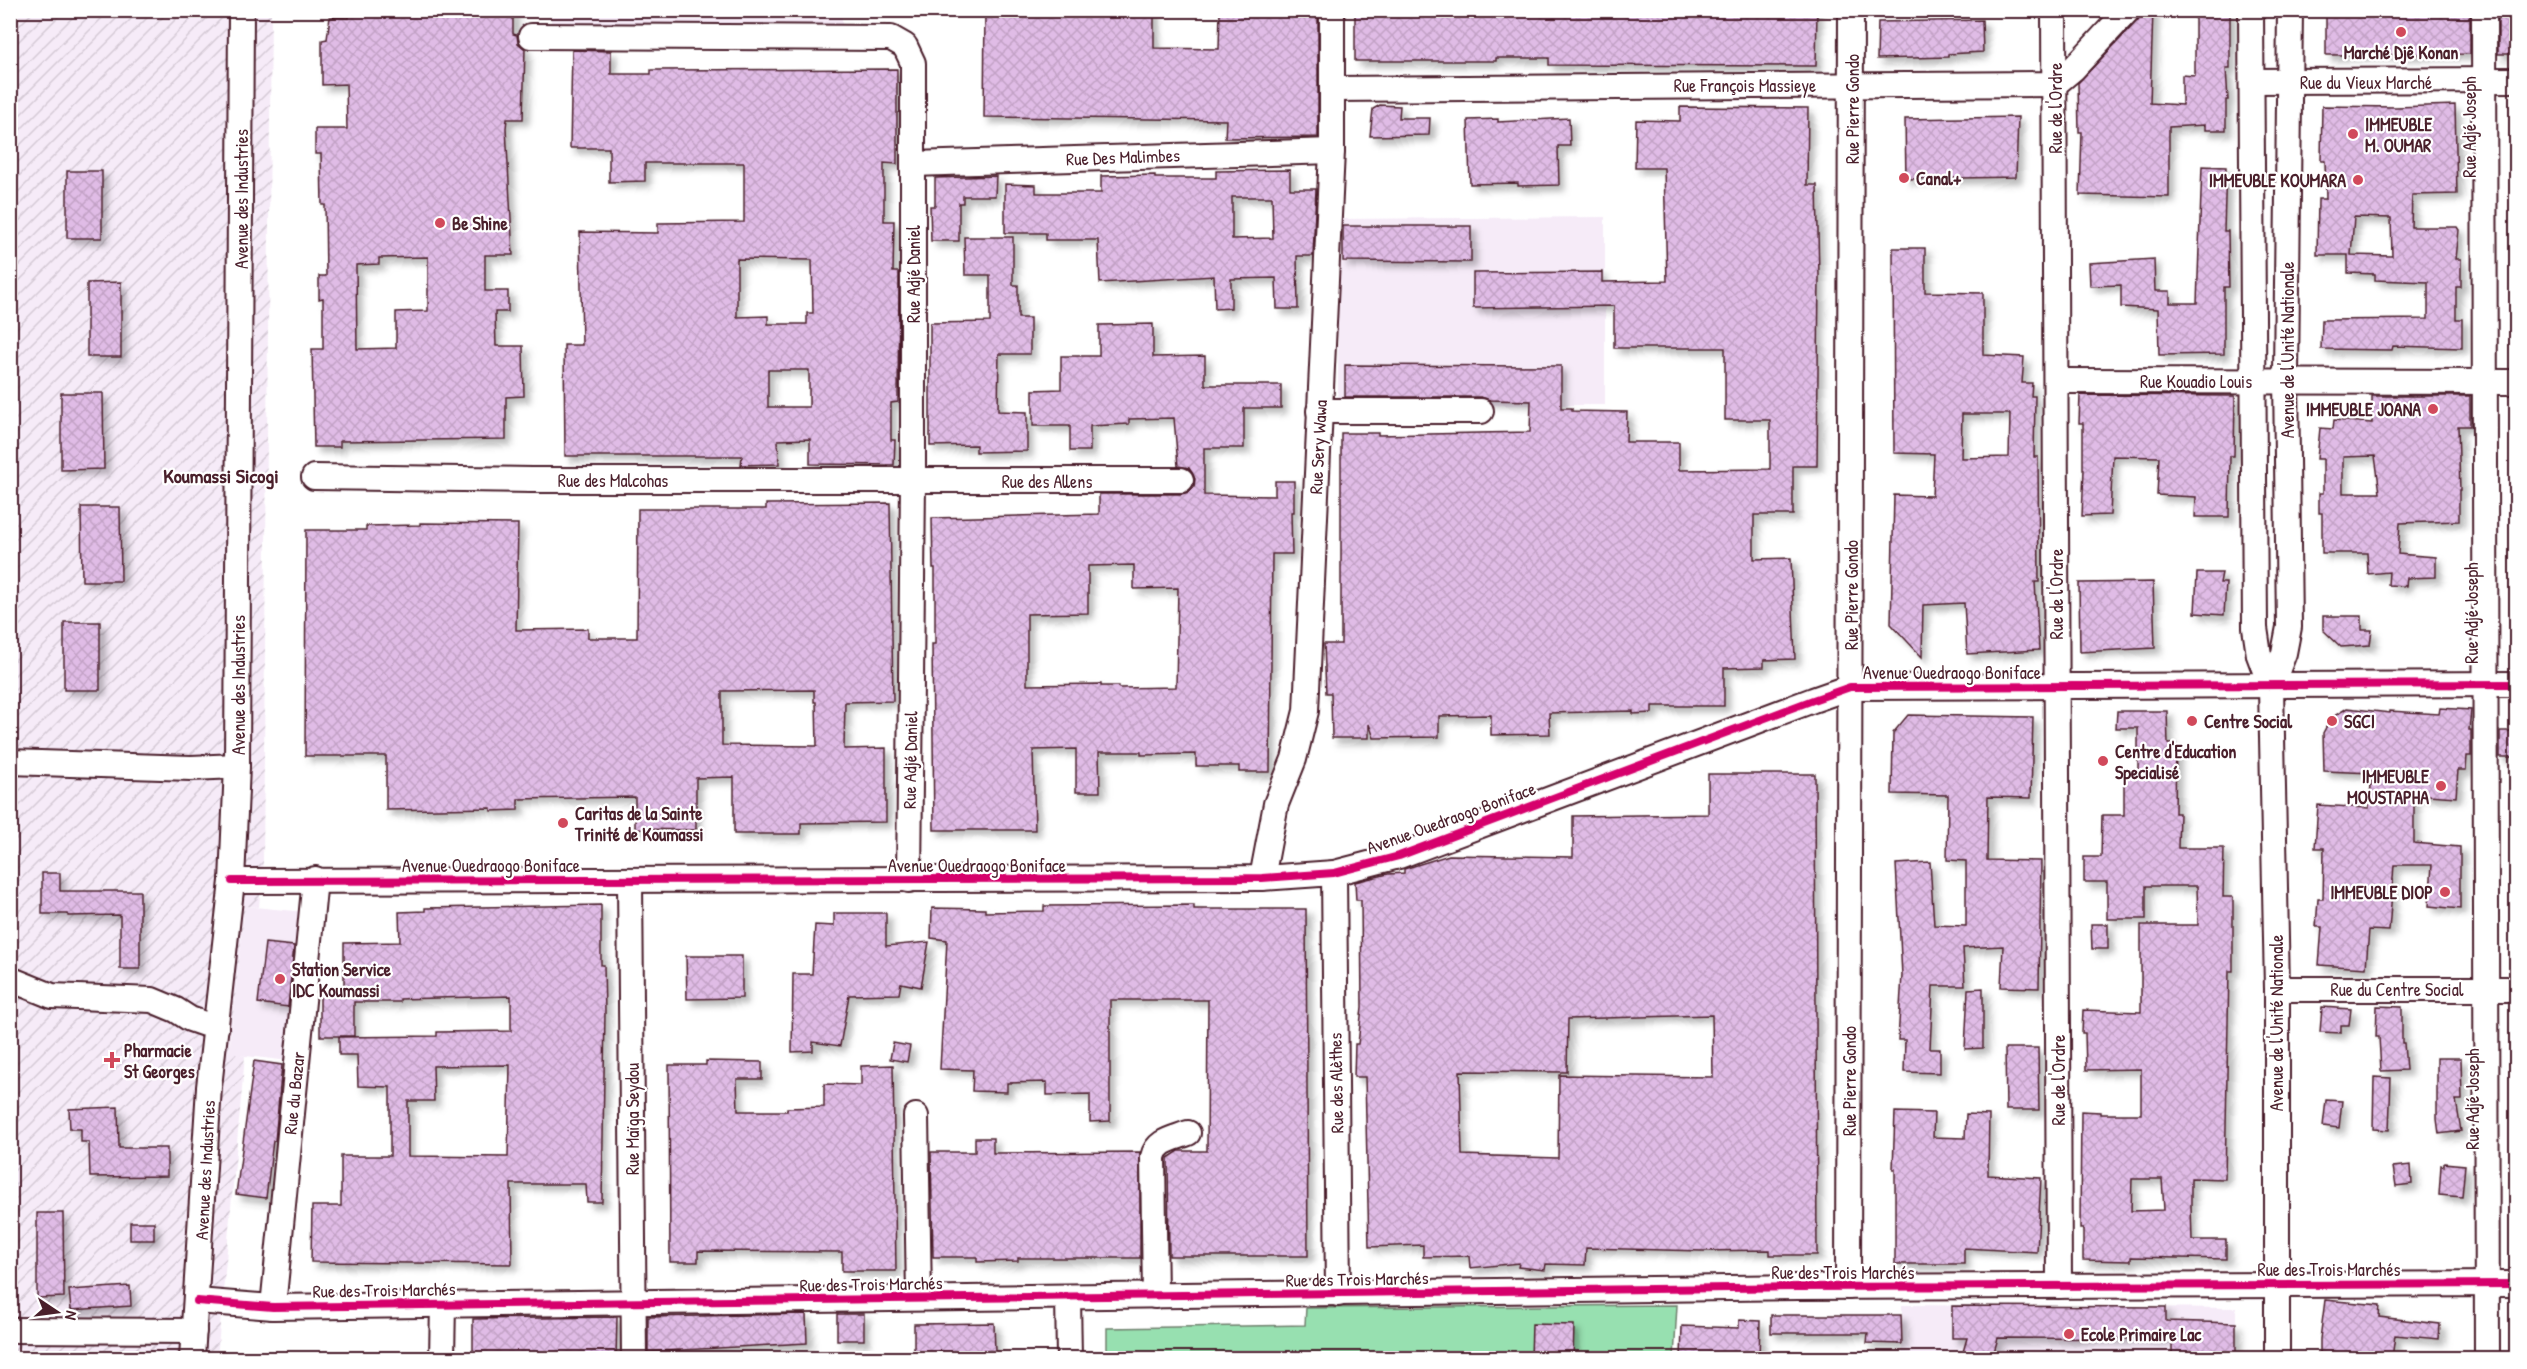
<svg xmlns="http://www.w3.org/2000/svg" width="2527" height="1369" font-family="'Patrick Hand',sans-serif">
	<defs>
		<pattern id="industrial-furrows" width="10" height="10" patternUnits="userSpaceOnUse" patternTransform="scale(1.5)"><rect width="10" height="10" fill="#f6ebf8"/><path d="M-1 1l2-2M0 10L10 0M9 11l2-2" fill="none" stroke="#d4c9d5"/></pattern>
		<pattern id="building-cross-hatch" width="8" height="8" patternUnits="userSpaceOnUse" patternTransform="scale(1.5)"><rect width="8" height="8" fill="#e0bce6"/><path d="M0 0l8 8M0 8l8-8" fill="none" stroke="#c2a1c5"/></pattern>
		<filter id="shadow"><feDropShadow dx="5.5" dy="5.5" stdDeviation="3" flood-color="#0004"/></filter>
	</defs>
	<rect width="100%" height="100%" fill="#fff"/>
	<filter id="ink" filterUnits="userSpaceOnUse"><feTurbulence type="fractalNoise" baseFrequency=".0167" numOctaves="2"/><feDisplacementMap in="SourceGraphic" scale="12" xChannelSelector="R" yChannelSelector="G"/><feConvolveMatrix kernelMatrix="1 2 1 2 8 2 1 2 1" color-interpolation-filters="sRGB"/></filter>
	<g filter="url(#ink)">
		<g fill="#f6ebf8">
			<polygon points="551,11 842,11 842,30 551,33"/>
			<polygon points="1605,217 1605,405 1338,406 1338,219"/>
			<polygon points="245,906 305,912 289,1061 229,1054"/>
			<polygon points="1902,1305 2236,1308 2236,1358 1902,1358"/>
		</g>
		<polygon fill="url(#industrial-furrows)" points="10,11 271,11 263,862 259,907 245,906 229,1053 245,1056 217,1358 11,1358"/>
		<polygon fill="#97e0b0" stroke="#70806e" stroke-width="1.5" points="1677,1305 1674,1358 1107,1358 1107,1328 1305,1325 1306,1308"/>
		<g fill="url(#building-cross-hatch)" stroke="#4a1f2b" stroke-width="1.5" fill-rule="evenodd" filter="url(#shadow)">
			<path d="M349 10H513V34L517 35 518 43 525 49 523 119H507L506 128 513 255H485V291H508V312H495L496 346H523L524 396 506 397V439L340 441V447H314L312 349H323V298L319 299V276H326L325 205H322L321 154H315V129H347L346 84 322 85V40L327 39 330 17 349 18ZM428 257V311L396 312V348L357 349 356 265 379 264V258Z"/>
			<polygon points="985,10 1154,10 1154,48 1219,49 1220,10 1318,10 1318,137 1225,138 1226,120 984,117"/>
			<polygon points="1355,10 1817,10 1816,66 1549,65 1549,58 1496,58 1496,61 1355,61"/>
			<polygon points="2143,10 2153,10 2150,103 2182,105 2182,75 2195,76 2195,11 2230,11 2230,68 2226,68 2228,100 2226,100 2226,130 2205,130 2205,125 2169,127 2169,197 2080,195 2082,132 2079,132 2078,83 2138,20"/>
			<polygon points="2326,10 2470,10 2470,54 2326,55"/>
			<rect x="2498" y="10" width="19" height="44"/>
			<polygon points="1982,20 1983,52 1948,54 1948,57 1877,59 1878,22"/>
			<path d="M572 50 611 51V74H651V70L897 69V164L884 163V221H894L893 272H899L898 402 891 403V440H895L894 465 810 464V439L778 440 779 464 741 465 742 456H565L564 345H582L580 232 658 233V223L744 222V163H645V181L609 182V148H570ZM737 259 812 260 813 313H807V324H768V316L737 317ZM768 370H809V407H768Z"/>
			<polygon points="1380,105 1400,106 1399,118 1430,118 1429,135 1370,136 1373,109"/>
			<path d="M2455 105 2457 194 2412 195 2411 227H2457L2459 230 2456 259H2461V287H2456V319H2462V348L2393 346 2392 350 2321 349 2322 320 2428 319V282L2375 280V274L2348 273V255H2317L2318 199H2326L2325 161H2321L2322 106 2396 107ZM2354 217 2391 218 2392 256 2351 255Z"/>
			<polygon points="1680,107 1808,108 1807,185 1817,185 1819,276 1817,466 1793,466 1793,515 1754,515 1754,559 1791,558 1795,659 1764,660 1764,667 1724,668 1724,706 1652,706 1652,713 1633,714 1633,711 1549,713 1550,734 1491,735 1491,715 1439,716 1439,737 1374,738 1369,724 1369,738 1332,738 1331,693 1326,693 1324,644 1341,644 1341,433 1378,433 1378,435 1530,432 1531,401 1490,400 1481,397 1345,397 1345,365 1561,366 1561,408 1572,408 1572,411 1627,412 1626,442 1679,442 1679,470 1770,469 1770,420 1725,420 1725,348 1614,348 1614,306 1473,308 1473,273 1602,272 1602,282 1667,281 1664,168 1635,168 1636,120 1680,121"/>
			<polygon points="2018,117 2016,177 1906,179 1905,119"/>
			<polygon points="1569,118 1570,146 1558,146 1559,185 1518,186 1518,183 1470,184 1468,120 1498,119 1498,122"/>
			<polygon points="2202,166 2226,167 2224,231 2228,231 2229,287 2224,287 2224,354 2159,355 2158,309 2121,307 2121,285 2090,286 2089,263 2154,259 2155,291 2170,291 2170,303 2197,303"/>
			<path d="M1290 170V189H1316L1313 256H1297L1298 309H1277L1276 278 1231 279V308L1215 309 1214 276 1100 283 1098 240H1046V233H1005V184L1036 185V193H1101V176L1155 175V178H1216V171ZM1232 197H1272L1273 238 1232 239Z"/>
			<rect x="67" y="171" width="35" height="67"/>
			<polygon points="996,176 995,196 963,196 963,203 959,203 959,241 931,241 930,206 935,206 935,178"/>
			<polygon points="1343,226 1471,226 1471,262 1343,261"/>
			<polygon points="964,237 1013,237 1013,285 1018,285 1018,318 1030,318 1030,354 999,354 998,411 1027,412 1027,451 976,452 976,445 930,446 930,323 990,322 990,275 965,275"/>
			<path d="M1893 248H1925V292L1983 293V355L2024 357 2022 383H2032L2031 396H2035L2034 457H2038L2039 582H2035L2039 650 1967 654 1964 603 1923 605 1922 657 1891 624 1894 495 1932 496 1934 454 1894 453ZM1962 414H2010L2009 457 1961 458Z"/>
			<polygon points="121,282 121,357 87,357 87,283"/>
			<path d="M1153 324V357L1205 356V385H1281V408H1244V448H1204V495L1275 496V481H1294V512H1291L1292 554H1272L1270 772H1239V766H1196V754L1141 755V752H1099L1100 792H1076V749L1033 750 1035 830H934L932 644H935V568H933L932 518 1099 514V494H1181L1189 492 1194 487 1195 479 1189 468 1178 466 1174 418 1129 419V424L1090 426V451H1070V426H1033V390L1061 389V356H1099V325ZM1134 565V589L1178 588 1176 687 1119 688V686H1101V684L1027 685V614L1088 613V566Z"/>
			<polygon points="61,393 103,393 104,469 61,470"/>
			<polygon points="2080,395 2235,396 2234,456 2230,456 2229,517 2195,517 2196,497 2157,495 2159,457 2113,456 2110,515 2082,516 2084,469 2083,469 2083,423 2079,423"/>
			<path d="M2372 396H2470V426H2458L2460 490H2459V521L2400 523 2398 554 2436 557V577L2407 578 2406 586 2388 585 2389 572 2368 574 2367 553H2322V513H2319V493H2323V459H2317L2320 428 2333 429 2334 420 2372 423ZM2375 456 2380 493H2343V457Z"/>
			<path d="M890 503 893 701 845 702 844 749 886 748V822L801 823V834H734V777L696 778V830L635 829V797L518 799V810L491 811V808L386 810V756H305L306 530H366V526L420 525V523L518 524 516 630 588 629V638H637L638 509H766V504ZM814 690V702H816L817 746 722 745V691Z"/>
			<polygon points="81,507 120,507 121,581 82,581"/>
			<polygon points="2197,573 2222,573 2220,583 2226,583 2224,615 2195,613"/>
			<polygon points="2153,582 2155,648 2080,652 2079,583"/>
			<polygon points="2323,616 2362,616 2362,630 2372,630 2370,645 2341,647 2323,630"/>
			<rect x="64" y="622" width="36" height="68"/>
			<polygon points="2347,708 2390,713 2390,711 2439,714 2440,708 2471,710 2469,730 2471,730 2471,756 2467,756 2466,770 2458,770 2456,797 2414,794 2414,843 2460,847 2460,909 2429,906 2432,865 2394,865 2389,931 2369,930 2366,968 2319,965 2322,927 2316,927 2318,899 2323,899 2324,848 2315,848 2318,805 2369,808 2372,773 2324,771 2323,733 2331,718"/>
			<path d="M2117 711H2167L2168 744H2176L2175 813H2179L2178 848H2224L2223 897H2233V971H2229L2225 1179 2191 1178V1206L2192 1240H2226V1259L2131 1257V1261L2083 1260V1229H2080L2081 1111 2100 1112V1114H2141V1069L2086 1070 2085 1033H2082L2083 1010 2141 1012V925H2198L2197 886H2146V919H2107V882H2084V857H2101L2102 815H2124V776H2138V728H2116ZM2132 1179H2162L2164 1210 2131 1211Z"/>
			<polygon points="1908,715 2033,717 2031,798 1988,797 1987,860 2041,861 2039,988 2001,987 2003,946 1963,948 1965,986 1933,986 1930,1049 1940,1049 1940,1073 1904,1072 1905,1040 1898,1040 1902,975 1896,864 1930,862 1934,925 1966,926 1966,861 1947,860 1948,795 1892,794 1893,733"/>
			<rect x="2500" y="731" width="17" height="26"/>
			<path d="M1708 774H1815L1817 1255H1770V1250L1702 1251 1586 1248 1585 1265 1546 1264 1545 1270 1518 1267 1519 1263 1470 1268 1469 1256 1423 1257V1245L1369 1247 1365 1077H1354L1355 1044H1358L1362 1007 1361 900H1356L1355 882 1388 874 1404 873V869L1449 855 1573 857V816L1708 814ZM1712 1015 1713 1077 1559 1075 1558 1158 1462 1155 1460 1071 1567 1072 1568 1019Z"/>
			<polygon points="42,873 60,873 60,891 140,891 140,969 120,969 120,915 68,916 68,914 42,914"/>
			<path d="M601 905V965H604L605 1012 602 1202H587L586 1184H511L512 1264 311 1262 312 1206H341V1156H390V1087L358 1086 357 1055H339V1037L437 1036V1032L511 1031V996L400 999V1002H354V1036H320V991H344V943L400 942 399 912 425 911V908ZM510 1065 508 1157 408 1156V1101H434L433 1066Z"/>
			<polygon points="1194,905 1194,909 1306,909 1308,1256 1169,1256 1168,1158 1179,1151 1207,1151 1208,1000 1110,1000 1110,1121 1090,1122 1090,1094 1047,1095 1047,1082 1007,1083 1007,1092 972,1091 973,1070 940,1069 947,940 931,938 932,908 985,909 985,912 1044,911 1044,906"/>
			<polygon points="834,913 886,913 886,946 929,942 921,987 901,983 899,994 849,995 840,1046 813,1042 813,1051 792,1052 793,974 812,974 815,925 834,926"/>
			<polygon points="2091,924 2108,924 2108,949 2092,949"/>
			<polygon points="265,943 294,946 288,1007 258,1003"/>
			<polygon points="686,956 742,956 742,998 687,999"/>
			<polygon points="1983,988 1983,1048 1965,1049 1968,989"/>
			<polygon points="2377,1006 2402,1007 2402,1043 2404,1043 2406,1070 2381,1071 2379,1037 2376,1037"/>
			<polygon points="2322,1007 2351,1009 2349,1025 2341,1025 2341,1033 2320,1032"/>
			<polygon points="893,1043 910,1046 907,1062 890,1059"/>
			<polygon points="2005,1048 2038,1048 2039,1110 2006,1110"/>
			<polygon points="2437,1058 2461,1058 2462,1100 2456,1100 2461,1131 2439,1134 2437,1119"/>
			<polygon points="254,1061 282,1065 275,1141 273,1141 266,1198 236,1194"/>
			<polygon points="706,1061 762,1062 762,1079 737,1079 738,1111 787,1111 787,1108 824,1107 824,1084 861,1085 861,1066 893,1065 896,1271 842,1271 842,1252 698,1251 698,1262 670,1262 669,1065 706,1065"/>
			<polygon points="2374,1077 2391,1078 2389,1130 2373,1129"/>
			<polygon points="2326,1100 2342,1101 2339,1128 2323,1126"/>
			<polygon points="118,1107 119,1148 167,1148 167,1176 90,1177 89,1142 81,1142 81,1129 70,1129 69,1109"/>
			<polygon points="1895,1112 1934,1113 1933,1137 1965,1138 1966,1114 1989,1115 1988,1175 2041,1178 2037,1252 1964,1248 1964,1264 1895,1264 1895,1169 1893,1169"/>
			<polygon points="975,1138 993,1138 993,1153 1140,1152 1140,1258 1018,1258 1018,1261 977,1262 977,1257 933,1257 931,1152 975,1152"/>
			<polygon points="2444,1163 2465,1165 2462,1197 2439,1195 2441,1165 2444,1166"/>
			<polygon points="2411,1165 2412,1184 2396,1186 2393,1167"/>
			<polygon points="37,1213 63,1213 64,1297 37,1298"/>
			<rect x="130" y="1222" width="24" height="18"/>
			<polygon points="130,1286 131,1306 71,1310 69,1290"/>
			<polygon points="2325,1300 2380,1305 2379,1317 2440,1324 2439,1339 2395,1335 2392,1359 2320,1359 2320,1339"/>
			<polygon points="1952,1306 2166,1307 2166,1321 2236,1323 2236,1359 2172,1359 2172,1339 1998,1338 1992,1359 1961,1359 1967,1338 1952,1338"/>
			<polygon points="806,1314 807,1343 648,1352 648,1317"/>
			<rect x="837" y="1314" width="27" height="26"/>
			<polygon points="1771,1315 1901,1315 1902,1344 1867,1343 1868,1333 1771,1333"/>
			<polygon points="617,1317 616,1356 473,1359 473,1319"/>
			<polygon points="1739,1320 1760,1321 1759,1359 1681,1359 1682,1326 1739,1328"/>
			<polygon points="994,1323 995,1351 914,1353 914,1324"/>
			<polygon points="1532,1324 1574,1325 1573,1359 1531,1359"/>
		</g>
		<g fill="none" stroke-linecap="round" stroke-linejoin="round">
			<g stroke="#4a1f2b" stroke-width="28">
				<g id="minor">
					<polyline points="2054,10 2059,1286"/>
					<polyline points="2251,10 2255,628 2259,655 2271,687 2277,989 2277,1358"/>
					<polyline points="2484,10 2487,1358"/>
					<polyline points="531,36 891,38 905,46 913,63 913,481 909,880"/>
					<polyline points="2252,81 2516,80"/>
					<polyline points="1332,89 2055,84 2073,69 2128,10"/>
					<polyline points="913,164 1332,151"/>
					<polyline points="2056,381 2516,382"/>
					<polyline points="1319,411 1481,411"/>
					<polyline points="314,477 532,480 1181,480"/>
					<polyline points="2271,687 2284,653 2289,627 2286,375 2290,10"/>
					<polyline points="10,762 191,768 237,766"/>
					<polyline points="1334,873 1338,1294"/>
					<polyline points="1262,878 1276,804 1294,759 1306,711 1332,151 1332,10"/>
					<polyline points="630,880 634,1358"/>
					<polyline points="232,881 1262,878 1334,873 1399,856 1813,700 1850,687 2516,684"/>
					<polyline points="10,979 52,996 152,1000 176,1010 190,1019 216,1028"/>
					<polyline points="2277,989 2516,989"/>
					<polyline points="916,1116 919,1298"/>
					<polyline points="1848,1287 1851,10"/>
					<path d="M1155 1296 1153 1157C1157 1140 1173 1139 1188 1133"/>
					<polyline points="1068,1297 1069,1358"/>
					<polyline points="197,1301 273,1307 1799,1287 2516,1284"/>
					<polyline points="273,1307 315,879"/>
					<polyline points="10,1330 194,1331"/>
					<polyline points="192,1358 209,1087 232,881 237,766 241,10"/>
					<polyline points="442,1358 443,1303"/>
				</g>
			</g>
			<use href="#minor" stroke="#fff" stroke-width="24"/>
			<g stroke="#fff" stroke-width="11">
				<g id="cycleway">
					<polyline points="232,881 1262,878 1334,873 1399,856 1813,700 1850,687 2516,684"/>
					<polyline points="197,1301 273,1307 1799,1287 2516,1284"/>
				</g>
			</g>
			<use href="#cycleway" stroke="#d6006c" stroke-width="8"/>
		</g>
	</g>
	<g fill="#d1495b" stroke="#fff" stroke-width="2">
		<circle cx="2401" cy="32" r="6"/>
		<circle cx="2353" cy="134" r="6"/>
		<circle cx="1904" cy="178" r="6"/>
		<circle cx="2358" cy="180" r="6"/>
		<circle cx="440" cy="223" r="6"/>
		<circle cx="2433" cy="409" r="6"/>
		<circle cx="2192" cy="721" r="6"/>
		<circle cx="2332" cy="721" r="6"/>
		<circle cx="2103" cy="761" r="6"/>
		<circle cx="2441" cy="786" r="6"/>
		<circle cx="563" cy="823" r="6"/>
		<circle cx="2445" cy="892" r="6"/>
		<circle cx="280" cy="979" r="6"/>
		<path d="M109 1051h6v6h6v6h-6v6h-6v-6h-6v-6h6z"/>
		<circle cx="2069" cy="1334" r="6"/>
	</g>
	<g text-anchor="middle" dominant-baseline="central" stroke-width="4.5" stroke-linejoin="round" paint-order="stroke">
		<g font-size="18" font-weight="bold" fill="#4a1f2b" stroke="#fff" text-anchor="start">
			<text x="2401" y="52" text-anchor="middle">Marché Djê Konan</text>
			<text x="2365" y="124">IMMEUBLE<tspan x="2365" dy="21">M. OUMAR</tspan></text>
			<text x="1916" y="178">Canal+</text>
			<text x="2346" y="180" text-anchor="end">IMMEUBLE KOUMARA</text>
			<text x="452" y="223">Be Shine</text>
			<text x="2421" y="409" text-anchor="end">IMMEUBLE JOANA</text>
			<text x="2204" y="721">Centre Social</text>
			<text x="2344" y="721">SGCI</text>
			<text x="2115" y="751">Centre d'Education<tspan x="2115" dy="21">Specialisé</tspan></text>
			<text x="2429" y="776" text-anchor="end">IMMEUBLE<tspan x="2429" dy="21">MOUSTAPHA</tspan></text>
			<text x="575" y="813">Caritas de la Sainte<tspan x="575" dy="21">Trinité de Koumassi</tspan></text>
			<text x="2433" y="892" text-anchor="end">IMMEUBLE DIOP</text>
			<text x="292" y="969">Station Service<tspan x="292" dy="21">IDC Koumassi</tspan></text>
			<text x="124" y="1050">Pharmacie<tspan x="124" dy="21">St Georges</tspan></text>
			<text x="2081" y="1334">Ecole Primaire Lac</text>
		</g>
		<g font-size="18" fill="#4a1f2b" stroke="#fff">
			<text x="2366" y="82">Rue du Vieux Marché</text>
			<text x="1745" y="85">Rue François Massieye</text>
			<text transform="translate(2055 108) rotate(-90)">Rue de l'Ordre</text>
			<text transform="translate(1852 109) rotate(-90)">Rue Pierre Gondo</text>
			<text transform="translate(2469 127) rotate(-90)">Rue Adjé Joseph</text>
			<text transform="translate(1123 157) rotate(-2)">Rue Des Malimbes</text>
			<text transform="translate(241 199) rotate(-90)">Avenue des Industries</text>
			<text transform="translate(913 274) rotate(-90)">Rue Adjé Daniel</text>
			<text transform="translate(2287 350) rotate(-90)">Avenue de l'Unité Nationale</text>
			<text x="2196" y="381">Rue Kouadio Louis</text>
			<text transform="translate(1318 447) rotate(-87)">Rue Sery Wawa</text>
			<text x="613" y="480">Rue des Malcohas</text>
			<text x="1047" y="481">Rue des Allens</text>
			<text transform="translate(2056 594) rotate(-90)">Rue de l'Ordre</text>
			<text transform="translate(1851 595) rotate(-90)">Rue Pierre Gondo</text>
			<text transform="translate(2471 613) rotate(-90)">Rue Adjé Joseph</text>
			<text x="1952" y="672">Avenue Ouedraogo Boniface</text>
			<text transform="translate(238 685) rotate(-90)">Avenue des Industries</text>
			<text transform="translate(910 760) rotate(-89)">Rue Adjé Daniel</text>
			<text transform="translate(1451 818) rotate(-20)">Avenue Ouedraogo Boniface</text>
			<text x="491" y="865">Avenue Ouedraogo Boniface</text>
			<text x="977" y="865">Avenue Ouedraogo Boniface</text>
			<text x="2397" y="989">Rue du Centre Social</text>
			<text transform="translate(2276 1023) rotate(-90)">Avenue de l'Unité Nationale</text>
			<text transform="translate(2058 1080) rotate(-90)">Rue de l'Ordre</text>
			<text transform="translate(1849 1081) rotate(-90)">Rue Pierre Gondo</text>
			<text transform="translate(1336 1083) rotate(-91)">Rue des Alèthes</text>
			<text transform="translate(294 1093) rotate(-84)">Rue du Bazar</text>
			<text transform="translate(2472 1099) rotate(-90)">Rue Adjé Joseph</text>
			<text transform="translate(632 1119) rotate(-90)">Rue Maïga Seydou</text>
			<text transform="translate(205 1170) rotate(-87)">Avenue des Industries</text>
			<text x="2329" y="1269">Rue des Trois Marchés</text>
			<text x="1843" y="1272">Rue des Trois Marchés</text>
			<text transform="translate(1357 1279) rotate(-1)">Rue des Trois Marchés</text>
			<text transform="translate(871 1284) rotate(-1)">Rue des Trois Marchés</text>
			<text transform="translate(384 1290) rotate(-1)">Rue des Trois Marchés</text>
		</g>
		<g font-size="20" font-weight="bold" fill="#4a1f2b" stroke="#fff">
			<text x="221" y="475">Koumassi Sicogi</text>
		</g>
	</g>
	<rect width="2527" height="1369" fill="none" stroke="#fff" stroke-width="36"/>
	<rect x="18" y="18" width="2491" height="1333" fill="none" stroke="#4a1f2b" stroke-width="2" filter="url(#ink)"/>
	<g transform="translate(57 1312) rotate(103)" stroke="#ffffff" stroke-width="4.5" paint-order="stroke">
	<path d="M0-4.5L10 22L0 15L-10 22Z" fill="#4a1f2b"/>
	<text y="-9" font-size="16" font-weight="bold" text-anchor="middle" fill="#4a1f2b">N</text>
	</g>
</svg>
